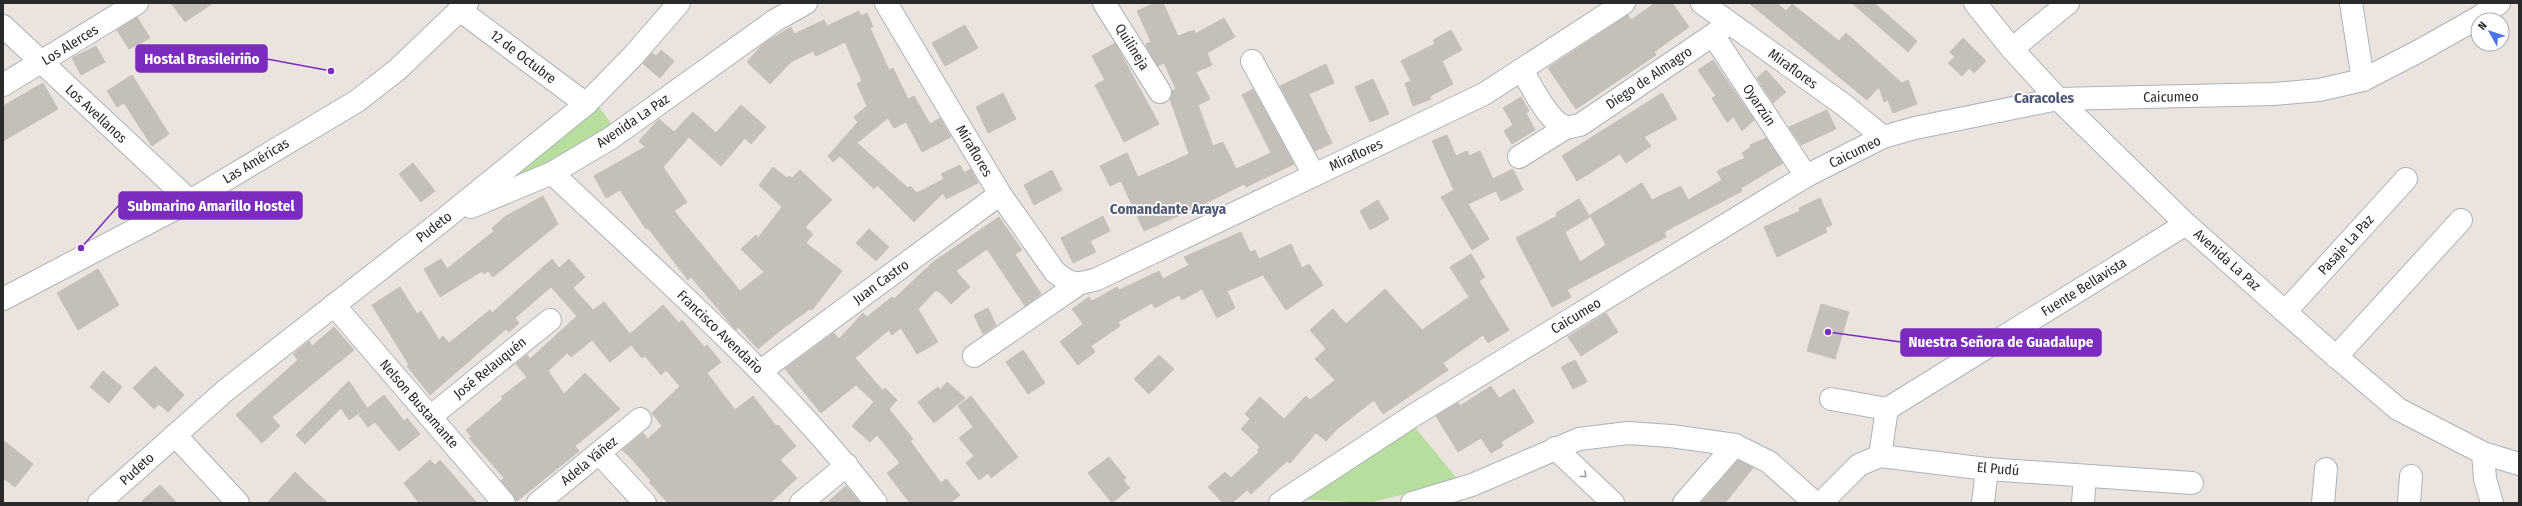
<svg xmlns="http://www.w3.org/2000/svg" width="2522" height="506" font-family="'Fira Sans Condensed',sans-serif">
	<rect width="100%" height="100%" fill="#ebe4de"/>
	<g fill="#b8de9e">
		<polygon points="595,101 615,129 474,201"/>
		<polygon points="1413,425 1459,481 1368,503 1296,499"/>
	</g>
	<g fill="#c4bfb9" stroke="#c7c0b7">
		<polygon points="171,3 213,3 185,22"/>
		<polygon points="1155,3 1163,3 1178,36 1194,30 1195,34 1224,18 1235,37 1207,53 1212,65 1196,72 1210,99 1198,105 1213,146 1223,142 1236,169 1271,153 1242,95 1253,89 1294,164 1246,187 1244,184 1198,207 1144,231 1121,181 1110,186 1100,166 1127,153 1138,177 1189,154 1170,99 1172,91 1176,89 1164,63 1158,66 1147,48 1146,44 1151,42 1137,11"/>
		<polygon points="1655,3 1672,3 1689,27 1654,52 1656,55 1576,109 1548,68 1628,15 1631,20"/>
		<polygon points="1749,3 1777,3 1786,11 1792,4 1839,41 1846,33 1902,83 1908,80 1917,104 1893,113 1888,100 1884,102 1879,87 1867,100"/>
		<polygon points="1852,3 1874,3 1917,41 1908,52"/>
		<polygon points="859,11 861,16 867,13 873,27 870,28 889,70 893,68 908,99 914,96 930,124 940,118 951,137 922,152 906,122 894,128 888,118 857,143 908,188 910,186 917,193 944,179 941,174 960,165 964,173 971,169 978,183 946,199 943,193 914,222 877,185 874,189 840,156 833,162 828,156 858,122 854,117 867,106 857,84 862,81 845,42 816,56 813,51 791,62 770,84 747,62 763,44 791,27 794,34 824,20 827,26"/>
		<polygon points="137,17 150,38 129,49 117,30"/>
		<polygon points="965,25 978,48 945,66 932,43"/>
		<polygon points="1451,30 1462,50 1442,61 1453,84 1430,96 1431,99 1413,106 1405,83 1411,81 1401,61 1435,44 1433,40"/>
		<polygon points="1963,38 1986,61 1974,73 1969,68 1962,76 1948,63 1955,57 1950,52"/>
		<polygon points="1115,43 1159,124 1124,142 1095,85 1105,80 1092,56"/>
		<polygon points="96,46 105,62 81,75 72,58"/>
		<polygon points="661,50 674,61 660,78 643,64 652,53 656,56"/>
		<polygon points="1713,60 1754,120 1742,131 1734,117 1727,122 1712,98 1716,96 1698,70"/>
		<polygon points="1326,64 1334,83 1309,94 1332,143 1315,151 1280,86"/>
		<polygon points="1766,70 1786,92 1773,103 1757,78"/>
		<polygon points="132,75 169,134 152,146 124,103 117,107 107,91"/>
		<polygon points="1373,79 1389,114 1370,122 1355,87"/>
		<polygon points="43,83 58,109 3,141 3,106"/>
		<polygon points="1003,93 1016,119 988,133 976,107"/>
		<polygon points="1662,93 1677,119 1644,137 1651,146 1626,163 1620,154 1577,181 1562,156"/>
		<polygon points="1521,97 1529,111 1526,113 1535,130 1512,144 1504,131 1513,125 1503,108"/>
		<polygon points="741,105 766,127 751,144 745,138 721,166 689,137 663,167 687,202 674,211 740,291 764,272 741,249 756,235 758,238 782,207 759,185 773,167 787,178 789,176 792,178 800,170 832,200 805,227 813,234 806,243 842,271 812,310 810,309 782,329 758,349 738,327 736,330 730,323 691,277 688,280 648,228 646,229 620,190 606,198 594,176 645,147 639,141 659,119 674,132 693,112 716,133"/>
		<polygon points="1827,110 1836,129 1801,145 1789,127"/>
		<polygon points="1447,135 1456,156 1467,151 1469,156 1480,151 1493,179 1513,169 1523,190 1501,201 1496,191 1468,204 1489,239 1472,250 1441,197 1454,190 1432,141"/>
		<polygon points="1766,138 1783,163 1741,188 1742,191 1664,232 1666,237 1567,290 1571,297 1552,307 1516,238 1557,216 1556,213 1579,199 1590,217 1565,232 1580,262 1606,245 1590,215 1642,183 1652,200 1681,186 1688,200 1722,180 1717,171 1745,158 1742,153 1751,147 1750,145"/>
		<polygon points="413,163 435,191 421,202 399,174"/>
		<polygon points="1052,170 1062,190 1034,205 1024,185"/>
		<polygon points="543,196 558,224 493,277 488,271 484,274 482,271 440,297 424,269 441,259 447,269 494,231 492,228 506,216"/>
		<polygon points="1820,198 1832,225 1825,228 1827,232 1777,257 1764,227 1800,211 1799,208"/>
		<polygon points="1378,200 1389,219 1370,230 1360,211"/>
		<polygon points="1103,216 1110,231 1090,241 1096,252 1073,263 1061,238"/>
		<polygon points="999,217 1022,250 1015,254 1041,294 1025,306 987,249 956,271 970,287 951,304 939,291 935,291 918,309 938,342 917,354 901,328 892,335 889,330 855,358 883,391 885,388 897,400 889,409 913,439 910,441 941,483 946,479 960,495 950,503 910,503 887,473 900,463 877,435 870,442 852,426 874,402 856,385 821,413 785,369 834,333 839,339 863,313 867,317 892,297 894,299 933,262"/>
		<polygon points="869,229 889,247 876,261 856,243"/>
		<polygon points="1241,232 1250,252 1255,250 1259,259 1291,244 1302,268 1309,264 1323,285 1286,310 1263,275 1227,291 1235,308 1217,318 1202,289 1182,300 1179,295 1155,308 1152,303 1118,322 1120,326 1091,346 1095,352 1078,365 1060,342 1083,324 1072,309 1089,297 1092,301 1117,287 1119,290 1159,271 1163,279 1189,265 1184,257"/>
		<polygon points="1471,254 1485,277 1479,281 1509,330 1488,343 1483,335 1443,363 1448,370 1383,414 1374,400 1337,429 1326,441 1316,433 1290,463 1287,461 1251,494 1247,490 1232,503 1223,503 1208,487 1225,472 1231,478 1259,452 1257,450 1260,447 1241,429 1250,419 1245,414 1260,397 1284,419 1306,396 1310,400 1335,380 1315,359 1326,349 1310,330 1333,309 1346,324 1385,289 1422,330 1469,297 1450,267"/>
		<polygon points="552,259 559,268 569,259 585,277 573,288 593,310 604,302 630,334 663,305 679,323 682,320 704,347 707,345 721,362 707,373 735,410 753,396 776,426 778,425 796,446 780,460 797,478 770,503 668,503 649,482 651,481 631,458 622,450 643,433 648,439 662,426 652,413 680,386 666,370 661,375 645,356 642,358 631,345 610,362 592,340 571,357 567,353 548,371 564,394 585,373 620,409 575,446 579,451 517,501 501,481 504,478 469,438 472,437 466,430 503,399 501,397 527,377 516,364 527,355 530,359 577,316 551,287 515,318 519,323 509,332 506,329 430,395 407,366 409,365 372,305 400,287 417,314 421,311 439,340 443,336 449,343 490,310 492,313"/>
		<polygon points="98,269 119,305 78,330 57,293"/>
		<polygon points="1821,304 1849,312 1835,359 1807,351"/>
		<polygon points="988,308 996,325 983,334 974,315"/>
		<polygon points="1606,313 1618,332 1581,356 1568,337"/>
		<polygon points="334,327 354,350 272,417 280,426 262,443 236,415 298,360 293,354 309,341 312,346"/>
		<polygon points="1023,350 1045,383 1028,394 1006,362"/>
		<polygon points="1159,355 1174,369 1149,394 1134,379"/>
		<polygon points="1575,360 1587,382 1573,389 1561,367"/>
		<polygon points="155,366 184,395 168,412 159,404 154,409 133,388"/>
		<polygon points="103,371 122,387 109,403 90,387"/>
		<polygon points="349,381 367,408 349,420 341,408 305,444 296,435"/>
		<polygon points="947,382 965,398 934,423 918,402 938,387 940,390"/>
		<polygon points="1491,386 1499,398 1514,389 1534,422 1501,442 1503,446 1491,453 1481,438 1458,452 1436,416 1458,403 1460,406"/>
		<polygon points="384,395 404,421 407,418 420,434 399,451 375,422 368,427 359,415"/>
		<polygon points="971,396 1018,457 991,478 988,473 979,480 966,463 974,456 959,438 973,427 958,406"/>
		<polygon points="3,440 33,464 15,487 3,478"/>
		<polygon points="1109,457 1126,478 1123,480 1130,488 1112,503 1088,473"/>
		<polygon points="430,460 435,465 440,460 477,503 419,503 404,483"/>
		<polygon points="1738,460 1753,468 1725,503 1701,503"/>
		<polygon points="295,472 308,485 328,503 267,503"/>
		<polygon points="160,485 177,503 140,503"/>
		<polygon points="846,486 860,503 827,503"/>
	</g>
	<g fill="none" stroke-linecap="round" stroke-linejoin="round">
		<g stroke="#aeb1ba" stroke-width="24">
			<g id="minor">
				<path d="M886 3 1000 194 1055 272C1072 286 1076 285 1097 279L1484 94 1624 3"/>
				<polyline points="1104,3 1160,92"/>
				<polyline points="1702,3 1844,105 1883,137"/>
				<polyline points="1975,3 2012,49 2058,99 2186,224 2325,347 2398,409 2483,453 2519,464"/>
				<polyline points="2351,3 2363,80"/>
				<polyline points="461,11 586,104"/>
				<polyline points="3,26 190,201"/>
				<polyline points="1713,35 1806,176"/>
				<polyline points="2012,49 2068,3"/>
				<polyline points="1252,61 1314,175"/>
				<path d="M1522 70C1531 85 1549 124 1567 127 1571 128 1576 125 1580 125L1729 24"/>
				<polyline points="3,85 137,3"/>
				<polyline points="1519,157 1567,127"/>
				<path d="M552 173C664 279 782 381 876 503"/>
				<polyline points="471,207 552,173 611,138 774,21 806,3"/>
				<polyline points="3,299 190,201 357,101 397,70 467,3"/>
				<polyline points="334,305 504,503"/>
				<polyline points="2285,312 2406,179"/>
				<polyline points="974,356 1077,285"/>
				<polyline points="2336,357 2461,220"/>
				<polyline points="761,371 1000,194"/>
				<polyline points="1831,399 1887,409 2186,224"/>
				<polyline points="430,417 550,320"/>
				<polyline points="175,435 238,503"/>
				<polyline points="1555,448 1613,503"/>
				<polyline points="599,453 645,503"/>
				<polyline points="2483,453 2485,479 2492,503"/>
				<polyline points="1880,456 1887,409"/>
				<polyline points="99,503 226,390 438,224 586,104 633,56 679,3"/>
				<polyline points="538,503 640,419"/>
				<polyline points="801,503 847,465"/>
				<polyline points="1280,503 1414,415 1806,176 1883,137 1915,128 2058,99 2274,94 2319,90 2363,80 2419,51 2481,16 2499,3"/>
				<polyline points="1412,503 1472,485 1579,439 1628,433 1671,436 1735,445 1769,462 1815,503"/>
				<polyline points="1684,503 1735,445"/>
				<polyline points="1821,503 1859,465 1880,456 1987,469 2192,483"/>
				<polyline points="1983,503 1987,469"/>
				<polyline points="2083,503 2085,476"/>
				<polyline points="2323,503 2326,469"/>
				<polyline points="2409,503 2411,476"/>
			</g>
		</g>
		<use href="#minor" stroke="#fff" stroke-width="22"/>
	</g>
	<defs><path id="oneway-chevron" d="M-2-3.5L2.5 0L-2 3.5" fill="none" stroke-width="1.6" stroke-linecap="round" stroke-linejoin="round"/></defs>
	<use stroke="#9f9f9f" href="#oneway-chevron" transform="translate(1584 475) rotate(43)"/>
	<g text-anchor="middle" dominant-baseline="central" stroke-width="3.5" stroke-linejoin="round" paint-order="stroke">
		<g font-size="14" fill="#2a2a2a" stroke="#fff">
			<text transform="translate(70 45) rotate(-32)">Los Alerces</text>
			<text transform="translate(1132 47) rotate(58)">Quilineja</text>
			<text transform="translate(523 57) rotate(37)">12 de Octubre</text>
			<text transform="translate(1793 69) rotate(36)">Miraflores</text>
			<text transform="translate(1649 78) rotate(-34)">Diego de Almagro</text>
			<text transform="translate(2171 97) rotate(-1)">Caicumeo</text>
			<text transform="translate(1759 105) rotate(56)">Oyarzún</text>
			<text transform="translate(96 114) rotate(43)">Los Avellanos</text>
			<text transform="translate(633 121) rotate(-34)">Avenida La Paz</text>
			<text transform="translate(974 151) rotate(59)">Miraflores</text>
			<text transform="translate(1855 152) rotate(-26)">Caicumeo</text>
			<text transform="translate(1356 155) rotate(-25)">Miraflores</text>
			<text transform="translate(256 161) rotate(-31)">Las Américas</text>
			<text transform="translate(434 227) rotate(-38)">Pudeto</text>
			<text transform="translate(2346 245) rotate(-48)">Pasaje La Paz</text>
			<text transform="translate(2227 260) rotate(42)">Avenida La Paz</text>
			<text transform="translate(881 282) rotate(-36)">Juan Castro</text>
			<text transform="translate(2084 287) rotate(-32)">Fuente Bellavista</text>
			<text transform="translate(1576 316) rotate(-31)">Caicumeo</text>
			<text transform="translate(720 332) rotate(44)">Francisco Avendaño</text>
			<text transform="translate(490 368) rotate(-39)">José Relauquén</text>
			<text transform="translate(419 404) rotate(49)">Nelson Bustamante</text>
			<text transform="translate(589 461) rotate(-39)">Adela Yáñez</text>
			<text transform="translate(137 469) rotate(-42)">Pudeto</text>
			<text transform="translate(1998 469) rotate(5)">El Pudú</text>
		</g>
		<g font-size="15" font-weight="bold" fill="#4e5878" stroke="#fff">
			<text x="2044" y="98">Caracoles</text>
			<text x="1168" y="209">Comandante Araya</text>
		</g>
	</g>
	<path fill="none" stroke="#7b2cbf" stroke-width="1.5" d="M331 71L267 59M81 248L119 205M1828 332L1901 342"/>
	<g fill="#7b2cbf" stroke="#fff" stroke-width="1.5">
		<circle cx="331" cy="71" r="4"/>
		<circle cx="81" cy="248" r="4"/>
		<circle cx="1828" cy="332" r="4"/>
	</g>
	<g fill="#7b2cbf" stroke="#7b2cbf" stroke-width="1.5">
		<rect x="136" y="45" width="131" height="27" rx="4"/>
		<rect x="119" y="192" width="183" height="27" rx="4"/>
		<rect x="1901" y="329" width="200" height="27" rx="4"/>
	</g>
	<g font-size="15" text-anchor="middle" font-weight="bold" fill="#fff">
		<text x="202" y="64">Hostal Brasileiriño</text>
		<text x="211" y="211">Submarino Amarillo Hostel</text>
		<text x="2001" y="347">Nuestra Señora de Guadalupe</text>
	</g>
	<rect width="2522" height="506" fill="none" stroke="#2a2a2a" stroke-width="8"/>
	<g transform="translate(2490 32) rotate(309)"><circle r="19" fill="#ffffff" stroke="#aaaaaa"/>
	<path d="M0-3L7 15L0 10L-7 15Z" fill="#4973ec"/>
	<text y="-6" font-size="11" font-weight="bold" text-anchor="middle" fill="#2a2a2a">N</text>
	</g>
</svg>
